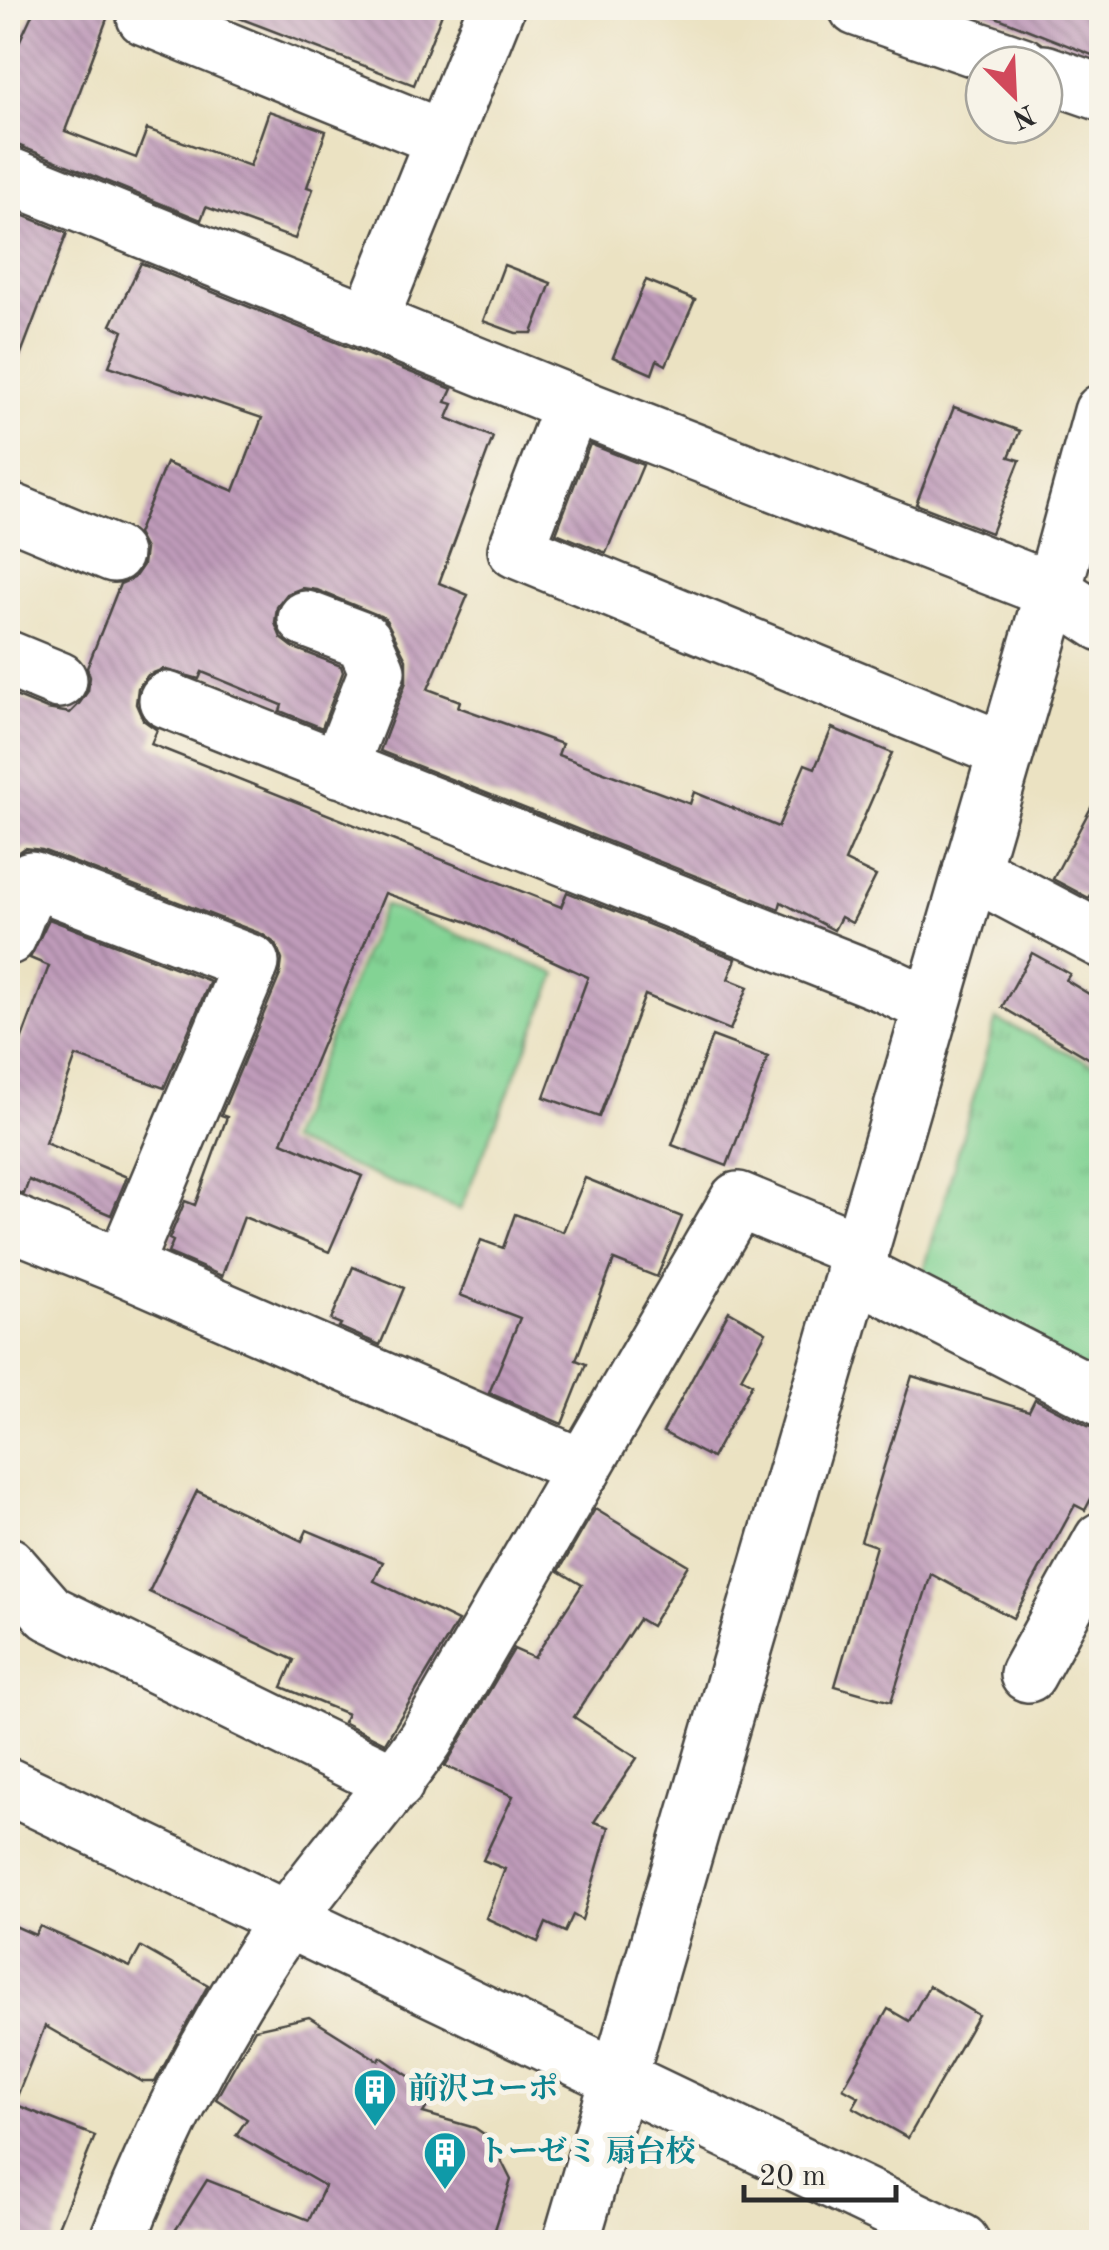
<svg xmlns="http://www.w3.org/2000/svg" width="1109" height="2250" font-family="'Old Standard TT','Noto Serif JP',serif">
	<defs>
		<pattern id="grass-tufts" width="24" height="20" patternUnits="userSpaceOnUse" patternTransform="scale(2.5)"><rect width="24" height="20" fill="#83d394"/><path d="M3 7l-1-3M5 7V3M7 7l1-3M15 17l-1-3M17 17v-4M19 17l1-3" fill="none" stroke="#71b580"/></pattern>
		<pattern id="building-back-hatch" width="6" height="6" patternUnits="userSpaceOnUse" patternTransform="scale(2.5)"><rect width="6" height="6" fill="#bf9bba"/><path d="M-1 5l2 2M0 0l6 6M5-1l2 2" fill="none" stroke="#9b7f97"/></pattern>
	</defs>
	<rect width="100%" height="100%" fill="#f7f3e8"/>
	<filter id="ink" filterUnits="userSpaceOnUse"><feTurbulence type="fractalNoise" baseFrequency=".01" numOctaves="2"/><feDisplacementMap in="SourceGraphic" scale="20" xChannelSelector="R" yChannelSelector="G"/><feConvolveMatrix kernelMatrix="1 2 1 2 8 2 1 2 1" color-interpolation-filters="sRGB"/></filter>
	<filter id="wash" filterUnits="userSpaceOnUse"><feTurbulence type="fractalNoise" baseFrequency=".0048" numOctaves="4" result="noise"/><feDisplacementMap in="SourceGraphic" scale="40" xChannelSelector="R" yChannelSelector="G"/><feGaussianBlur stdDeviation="2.25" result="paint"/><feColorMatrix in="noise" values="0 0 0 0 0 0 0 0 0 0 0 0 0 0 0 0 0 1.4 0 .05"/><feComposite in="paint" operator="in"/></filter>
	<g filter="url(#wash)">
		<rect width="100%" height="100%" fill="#ebe2c2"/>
		<g fill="url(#grass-tufts)" stroke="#577f60" stroke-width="2.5">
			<polygon points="384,905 557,974 460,1210 288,1141"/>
			<polygon points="996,1019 1101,1068 1101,1380 918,1291"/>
		</g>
		<g id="blocks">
			<g fill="url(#building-back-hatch)">
				<polygon points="35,8 111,8 65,131 136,158 147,129 250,166 269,111 326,131 307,187 313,189 295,239 206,207 201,220 20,146 8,144 8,66"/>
				<polygon points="222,8 444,8 414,85 221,11"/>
				<polygon points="978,8 1102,8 1102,59 978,10"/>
				<polygon points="8,209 67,233 11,380 8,379"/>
				<polygon points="141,263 452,389 446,402 453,404 447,418 493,437 439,583 468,595 428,689 460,701 458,707 562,744 558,755 690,804 694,792 778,827 805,764 815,768 832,728 892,753 845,861 876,876 852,923 841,917 834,930 781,902 779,909 380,751 406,682 406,659 385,618 317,590 302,588 287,594 277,607 275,623 281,638 294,648 341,666 343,672 322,728 280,711 282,705 202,672 199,679 163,669 148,675 138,688 136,704 143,720 157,730 151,744 561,907 567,892 736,959 728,979 748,987 730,1030 645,995 599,1117 544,1097 588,977 471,923 385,893 282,1142 362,1176 329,1252 244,1217 222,1276 168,1253 173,1241 169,1239 185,1201 195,1205 227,1117 221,1115 280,975 282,960 276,944 262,934 42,850 25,848 8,860 8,693 47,709 70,713 79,704 88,691 90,677 87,668 120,584 134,578 143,565 145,549 137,534 166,463 234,491 262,418 109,366 123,331 111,325"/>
				<polygon points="504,265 551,283 532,333 516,333 483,321"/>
				<polygon points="646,280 695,300 666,365 657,360 652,374 613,357"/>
				<polygon points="954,407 1020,431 1009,457 1020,460 991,533 916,504"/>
				<polygon points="590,444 643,465 606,553 556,533"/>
				<polygon points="1102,787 1102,875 1089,898 1053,879"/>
				<polygon points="49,919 210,981 164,1088 76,1056 45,1143 127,1177 111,1215 29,1180 24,1194 8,1190 8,1076 49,966 30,958"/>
				<polygon points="1032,953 1070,974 1066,980 1102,1002 1102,1066 1002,1007"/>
				<polygon points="712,1036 768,1057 727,1166 672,1145"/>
				<polygon points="585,1178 682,1217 657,1277 614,1260 576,1360 586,1364 562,1424 489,1393 520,1318 460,1295 481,1240 503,1248 515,1214 563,1232"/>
				<polygon points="353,1267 404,1288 380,1345 339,1327 341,1324 331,1320"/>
				<polygon points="729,1311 766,1332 741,1378 752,1384 712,1458 663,1432"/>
				<polygon points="912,1376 1029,1411 1035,1399 1088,1426 1102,1429 1102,1478 1085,1510 1075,1505 1013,1618 931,1574 891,1702 835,1686 876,1546 861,1541"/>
				<polygon points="197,1491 302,1541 307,1530 383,1562 374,1581 458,1621 385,1743 343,1722 347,1714 282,1687 294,1660 149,1592"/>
				<polygon points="595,1509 688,1565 651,1626 639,1619 574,1717 637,1758 594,1822 609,1827 582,1920 573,1915 565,1932 546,1923 538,1942 486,1918 505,1869 483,1860 513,1796 445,1766 514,1649 534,1658 582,1585 559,1571"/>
				<polygon points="8,1923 35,1935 40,1926 130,1967 141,1947 208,1985 155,2082 143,2082 45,2026 14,2104 95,2136 52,2242 8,2242"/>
				<polygon points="929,1986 978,2015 908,2138 853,2107 859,2097 843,2088 888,2009 909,2021"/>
				<polygon points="309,2017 379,2061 381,2057 435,2094 423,2113 475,2128 490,2138 511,2180 491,2242 168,2242 207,2180 309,2220 325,2186 236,2135 247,2119 216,2099 255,2029"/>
			</g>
		</g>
	</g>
	<g filter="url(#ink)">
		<use href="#blocks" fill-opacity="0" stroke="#484642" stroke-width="2.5"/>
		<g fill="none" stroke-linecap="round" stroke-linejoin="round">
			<g stroke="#484642" stroke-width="60">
				<g id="minor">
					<polyline points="149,8 145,17 442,138"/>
					<polyline points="857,8 1022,65"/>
					<polyline points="1044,73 1102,93"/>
					<polyline points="8,175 572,404 1053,591 1102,623"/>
					<polyline points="370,320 496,8"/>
					<polyline points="572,404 516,550 1006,751"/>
					<polyline points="8,510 114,554"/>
					<polyline points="306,619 364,641 377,671 339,769"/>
					<polyline points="8,659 59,680"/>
					<polyline points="167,700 886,985 931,1006"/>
					<polyline points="971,871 1102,940"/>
					<polyline points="8,937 31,879 251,963 123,1267"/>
					<polyline points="8,1221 123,1267 584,1468"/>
					<polyline points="853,1271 1102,1398"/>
					<polyline points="8,1565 50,1613 396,1783"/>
					<polyline points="1028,1674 1102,1540"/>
					<polyline points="8,1786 961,2242"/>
					<path d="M117 2242C161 2130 218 2019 287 1920 331 1858 383 1802 426 1739L738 1200 859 1250"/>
					<polyline points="571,2242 1053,591 1102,412"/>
				</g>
			</g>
			<use href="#minor" stroke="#fff" stroke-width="55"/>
		</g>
	</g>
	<defs>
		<g id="building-pin" transform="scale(2.25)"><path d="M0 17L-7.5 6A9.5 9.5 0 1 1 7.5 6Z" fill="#0f9aa8" stroke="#f7f3e8"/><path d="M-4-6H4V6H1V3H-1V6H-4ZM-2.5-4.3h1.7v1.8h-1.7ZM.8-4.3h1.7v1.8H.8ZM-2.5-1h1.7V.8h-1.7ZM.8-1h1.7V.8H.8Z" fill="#fff"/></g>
	</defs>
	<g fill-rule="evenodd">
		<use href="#building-pin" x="375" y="2090"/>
		<use href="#building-pin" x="445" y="2153"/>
	</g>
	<g text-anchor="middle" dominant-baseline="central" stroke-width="10" stroke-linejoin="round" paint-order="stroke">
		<g font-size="30" font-weight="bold" fill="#0d838f" stroke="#f7f3e8" text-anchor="start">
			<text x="408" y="2090">前沢コーポ</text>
			<text x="478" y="2153">トーゼミ 扇台校</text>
		</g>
	</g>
	<rect width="1109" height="2250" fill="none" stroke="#f7f3e8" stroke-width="40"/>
	<g transform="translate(1014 95) rotate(156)"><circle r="48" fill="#f7f3e8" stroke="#a5a39c" stroke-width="2.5"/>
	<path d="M0-8L18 38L0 25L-18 38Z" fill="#d1495b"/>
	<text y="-15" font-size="28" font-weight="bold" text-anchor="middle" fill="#2b2b2b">N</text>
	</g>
	<path d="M744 2185v15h152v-15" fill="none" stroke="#2b2b2b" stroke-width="5"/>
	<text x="759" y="2185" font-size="30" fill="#2b2b2b" stroke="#f7f3e8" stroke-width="8" paint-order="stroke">20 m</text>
</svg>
